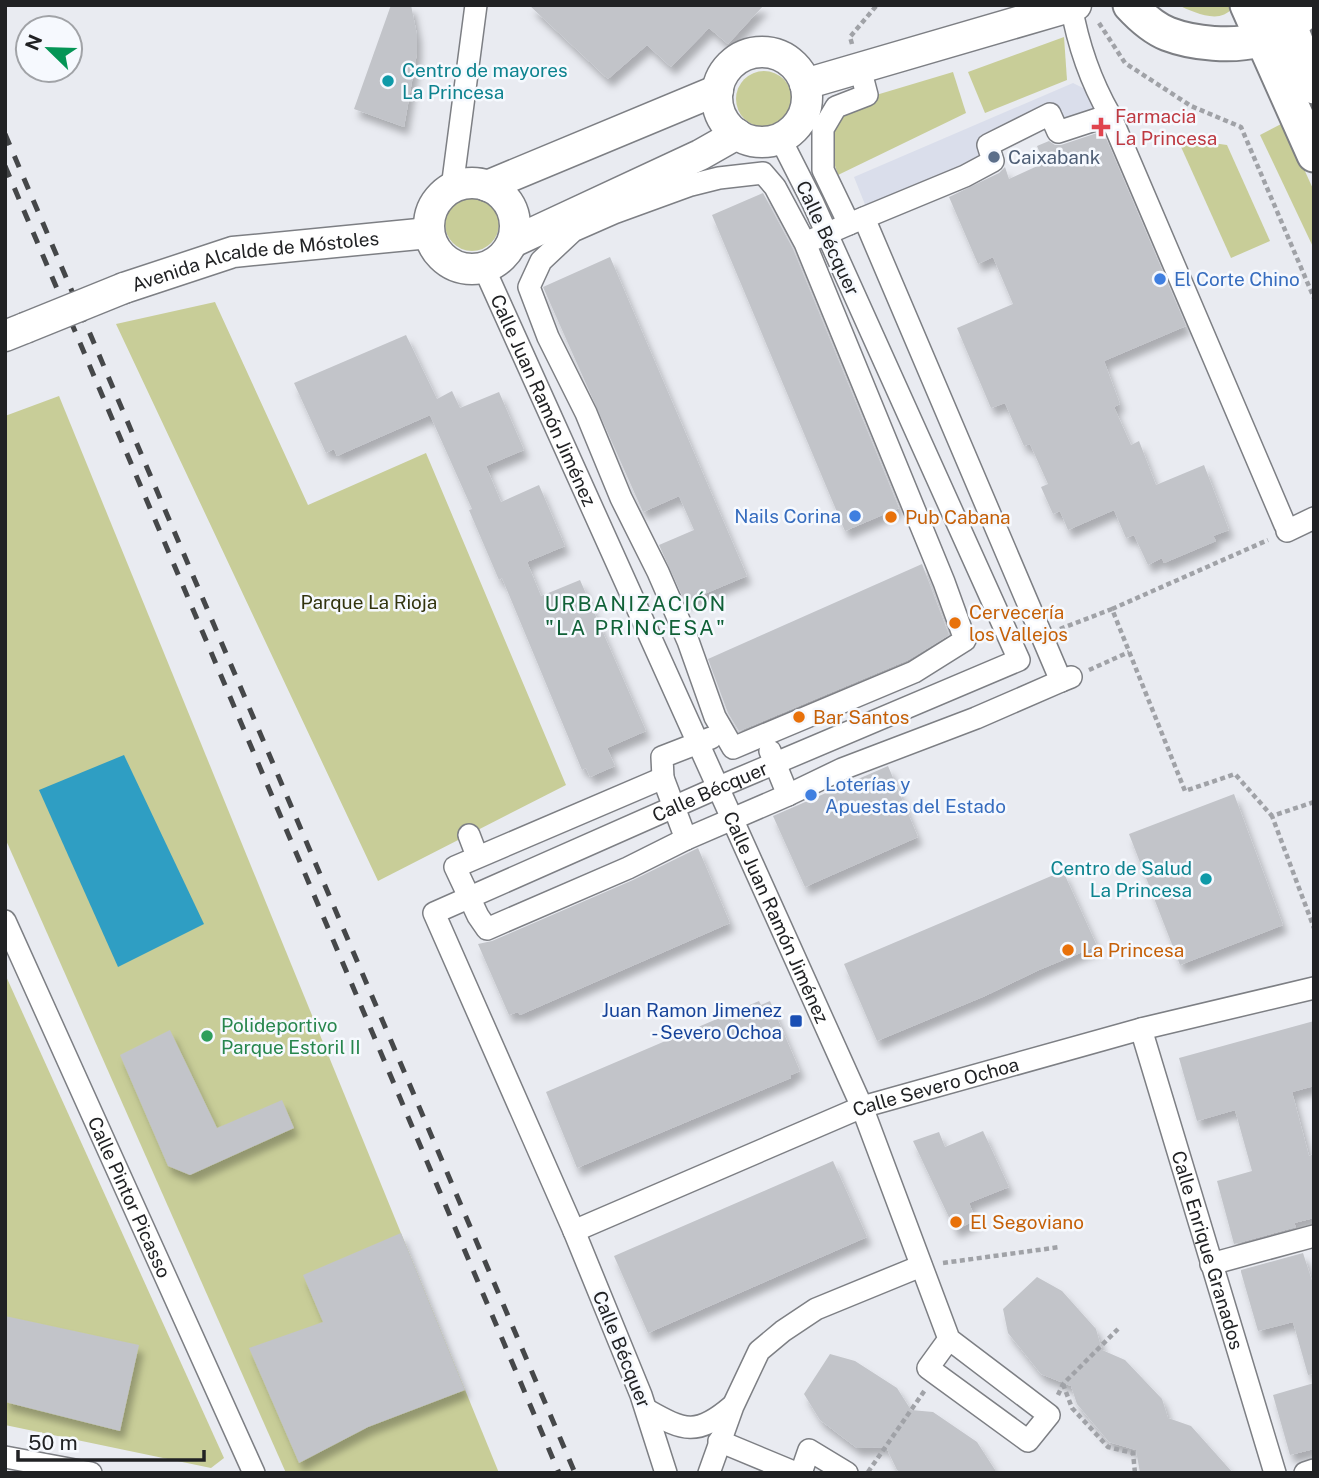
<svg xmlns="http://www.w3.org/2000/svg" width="1319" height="1478" font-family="'Public Sans',sans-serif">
	<defs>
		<filter id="shadow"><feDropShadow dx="4.5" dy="8" stdDeviation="3.5" flood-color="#0004"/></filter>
	</defs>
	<rect width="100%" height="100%" fill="#e9ebf1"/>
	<polygon fill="#dadeeb" points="1073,83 1087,90 1097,115 1058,132 1050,115 989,144 993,161 870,217 854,177"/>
	<g fill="#c8cd98">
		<path d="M1178 5H1231L1232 8C1220 25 1193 12 1178 5Z"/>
		<polygon points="1064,37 1067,80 985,113 968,72"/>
		<circle cx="764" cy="99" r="28"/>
		<polygon points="953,72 966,113 838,175 823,129 836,107"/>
		<polygon points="1283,123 1314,191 1314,249 1260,135"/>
		<polygon points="1177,138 1227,145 1270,241 1231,258"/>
		<circle cx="472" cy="224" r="27"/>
		<polygon points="215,302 308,505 426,453 566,785 378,881 116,324"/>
		<polygon points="59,396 499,1473 286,1473 5,838 5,416"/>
		<polygon points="5,974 224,1458 211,1468 5,1425"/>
	</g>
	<polygon fill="#2f9ec3" points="124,755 204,924 118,967 39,790"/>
	<g fill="#c2c4c9" filter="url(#shadow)">
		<polygon points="391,5 411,5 417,35 417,53 404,127 354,109"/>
		<polygon points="529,5 764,5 728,44 709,28 671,67 647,45 608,79"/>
		<polygon points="1103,131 1186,326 1104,361 1120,404 1114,407 1131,445 1139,441 1156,485 1204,465 1229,530 1213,536 1216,541 1164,563 1162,558 1148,565 1134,535 1126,538 1114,510 1068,530 1060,511 1053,514 1041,487 1048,484 1030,444 1024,446 1005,403 991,408 957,328 1013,304 993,257 978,264 949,197 999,173 1005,167 1009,179 1044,163 1037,146 1049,141 1055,145 1061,145"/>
		<polygon points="763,193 793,249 899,508 845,531 712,215"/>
		<polygon points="610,257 747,576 685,602 659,545 694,530 679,496 643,512 543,287"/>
		<polygon points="406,335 437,399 452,391 460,408 499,392 524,450 486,466 501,502 539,485 565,546 527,562 541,596 580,580 646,731 607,748 615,766 590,777 586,768 582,770 502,578 499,580 469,510 472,509 430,415 337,456 334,449 326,453 294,383"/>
		<polygon points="922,564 949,635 908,660 739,731 728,713 708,659"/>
		<polygon points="888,766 918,837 805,887 773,816"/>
		<polygon points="1234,794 1283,925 1180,965 1129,834"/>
		<polygon points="698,848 730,923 520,1015 518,1012 509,1015 478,944 492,941 633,880"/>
		<polygon points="1063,871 1097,946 1039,970 985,996 877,1041 844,964"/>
		<polygon points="759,1001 761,1005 770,1001 800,1071 791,1075 791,1078 577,1168 546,1092"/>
		<polygon points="1314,1021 1314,1086 1292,1092 1309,1156 1314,1154 1314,1218 1294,1223 1296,1227 1234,1244 1217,1181 1252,1171 1235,1110 1197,1121 1179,1058"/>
		<polygon points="170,1030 217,1128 282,1100 294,1128 190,1175 168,1166 120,1055"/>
		<polygon points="983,1131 1009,1187 969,1203 976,1220 955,1230 913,1141 939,1132 945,1147"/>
		<polygon points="833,1161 867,1237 648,1333 614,1256"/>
		<polygon points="401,1233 465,1390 368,1427 299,1463 249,1348 323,1322 303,1275"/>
		<polygon points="1303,1253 1314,1287 1314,1374 1308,1375 1293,1322 1258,1331 1241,1272 1241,1270"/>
		<polygon points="1037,1277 1062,1291 1096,1329 1102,1350 1125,1360 1162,1399 1168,1418 1191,1426 1233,1473 1140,1473 1136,1450 1109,1442 1077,1404 1071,1386 1041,1374 1008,1333 1003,1309"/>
		<polygon points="5,1316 139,1345 120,1431 5,1402"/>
		<polygon points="830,1354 855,1361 897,1388 911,1410 933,1412 977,1442 997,1473 902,1473 897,1470 886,1447 857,1448 820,1420 804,1394"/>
		<polygon points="1314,1383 1314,1449 1290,1455 1273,1395"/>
	</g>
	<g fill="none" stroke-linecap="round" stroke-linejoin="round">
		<g stroke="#7d7f84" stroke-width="24">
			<g id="street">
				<path d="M860 68 867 95 836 107 823 129V170L849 224 965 176 993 161 988 145 1050 114 1058 132 1110 115C1090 80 1078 45 1071 5"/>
				<polyline points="1110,115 1285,525"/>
				<polyline points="452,188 476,5"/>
				<polyline points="864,218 1061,681 1071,677"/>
				<polyline points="805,243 775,187 763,173 719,178 691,185 614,213 573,231 541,261 529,287 548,337 586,413 621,498 658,572 688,641 715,717 733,748 914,672 965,640 944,582 805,243 849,224"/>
				<path id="s1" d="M484 268 862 1107 949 1339 1049 1415 1028 1441 928 1368 949 1339"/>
				<polyline points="1287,531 1314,518"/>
				<polyline points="711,738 662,757 663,778 686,839 788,795"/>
				<polyline points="770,751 788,795 842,769 976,718 1061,681"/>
				<polyline points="663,778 455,867 478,916 487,929 628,868 686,839"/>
				<polyline points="469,835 477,856"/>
				<path id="s2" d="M5 921 254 1473"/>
				<path id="s3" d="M1141 1029 1275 1473"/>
				<path id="s4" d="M574 1231 862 1107 1141 1029 1314 988"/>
				<polyline points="1211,1264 1314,1236"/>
				<path d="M647 1410C684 1431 697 1436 731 1407"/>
				<polyline points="719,1441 796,1473"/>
				<polyline points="5,1457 91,1473"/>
				<path id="s5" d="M666 1473 641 1395 574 1231 434 913 719 787 1019 660 813 203 780 138"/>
				<polyline points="709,1473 733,1406 759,1351 783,1331 816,1309 921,1266"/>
				<polyline points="801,1473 809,1450 847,1473"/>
				<polyline points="1305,1473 1314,1470"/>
			</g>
		</g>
		<g stroke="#7d7f84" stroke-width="33">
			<g id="secondary">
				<circle cx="762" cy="97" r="45"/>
				<polyline points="805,84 1076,5"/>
				<circle cx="472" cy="226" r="43"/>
				<polyline points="487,186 718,90"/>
				<polyline points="513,242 700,155 737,134"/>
				<path id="s6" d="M124 288 233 252 429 233"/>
				<polyline points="5,336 25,328"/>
			</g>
		</g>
		<g stroke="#7d7f84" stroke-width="37">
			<g id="primary">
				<path d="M1130 5C1141 17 1153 28 1168 34 1194 44 1233 47 1259 40 1280 34 1297 19 1314 6"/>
				<polyline points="1247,5 1314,155"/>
				<polyline points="1282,5 1314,87"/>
			</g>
		</g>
		<g stroke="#a0a2a7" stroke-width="4.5" stroke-dasharray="5 3.5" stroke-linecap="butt">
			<polyline points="1099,23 1125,63 1191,106 1241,127 1314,298"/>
			<polyline points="852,44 850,37 877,5"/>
			<polyline points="1112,609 1268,540"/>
			<polyline points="1060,629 1112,609 1185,791 1235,774 1272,816"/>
			<polyline points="1089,670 1129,652"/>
			<polyline points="1314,802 1272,816 1314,928"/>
			<polyline points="943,1263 1060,1247"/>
			<polyline points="1063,1384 1072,1408 1108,1447 1133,1453 1135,1473"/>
			<polyline points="1058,1395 1063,1384 1118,1329"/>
			<polyline points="868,1472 925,1390"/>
		</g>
		<use href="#street" stroke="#fff" stroke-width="21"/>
		<use href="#secondary" stroke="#fff" stroke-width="30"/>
		<use href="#primary" stroke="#fff" stroke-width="33"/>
		<g stroke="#454749" stroke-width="5" stroke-dasharray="12 12" stroke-linecap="butt">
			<polyline points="5,134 575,1473"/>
			<polyline points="5,166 559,1473"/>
		</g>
		<g stroke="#7d7f84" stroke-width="33" stroke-linecap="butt">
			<polyline id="secondary-bridge" points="25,328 124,288"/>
		</g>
		<use href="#secondary-bridge" stroke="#fff" stroke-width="30"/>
	</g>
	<g fill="#0f9aa8" stroke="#f6f9fe" stroke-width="2.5">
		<circle cx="388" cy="81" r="7"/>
		<circle cx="1206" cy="879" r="7"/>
	</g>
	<path fill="#e0444e" stroke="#f6f9fe" stroke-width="2.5" d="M1097.5 116.5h7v7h7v7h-7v7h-7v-7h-7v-7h7z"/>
	<circle fill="#5c6f8a" stroke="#f6f9fe" stroke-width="2.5" cx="994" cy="157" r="7"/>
	<g fill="#3f7fe0" stroke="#f6f9fe" stroke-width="2.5">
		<circle cx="1160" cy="279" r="7"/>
		<circle cx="855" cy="516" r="7"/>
		<circle cx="811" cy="795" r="7"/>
	</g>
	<g fill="#e8710a" stroke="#f6f9fe" stroke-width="2.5">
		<circle cx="891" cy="517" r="7"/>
		<circle cx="955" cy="623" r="7"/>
		<circle cx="799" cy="717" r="7"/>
		<circle cx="1068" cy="950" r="7"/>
		<circle cx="956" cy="1222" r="7"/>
	</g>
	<rect fill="#1a4fb4" stroke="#f6f9fe" stroke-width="2.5" x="789" y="1014" width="14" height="14" rx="3.5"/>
	<circle fill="#2e9e5b" stroke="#f6f9fe" stroke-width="2.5" cx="207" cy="1036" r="7"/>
	<g text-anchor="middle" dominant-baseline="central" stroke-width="5" stroke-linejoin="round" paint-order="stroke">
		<g font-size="19" fill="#0d838f" stroke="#f6f9fe" text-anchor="start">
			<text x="402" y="70">Centro de mayores<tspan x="402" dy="22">La Princesa</tspan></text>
			<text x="1192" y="868" text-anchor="end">Centro de Salud<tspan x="1192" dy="22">La Princesa</tspan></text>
		</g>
		<g font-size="19" fill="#be3a42" stroke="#f6f9fe" text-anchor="start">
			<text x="1115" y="116">Farmacia<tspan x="1115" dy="22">La Princesa</tspan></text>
		</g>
		<g font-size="19" fill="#4e5e75" stroke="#f6f9fe" text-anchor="start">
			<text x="1008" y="157">Caixabank</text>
		</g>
		<g font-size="19" fill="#212224" stroke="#f6f9fe">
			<text transform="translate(828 238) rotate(65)">Calle Bécquer</text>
			<text stroke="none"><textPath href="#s6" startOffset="135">Avenida Alcalde de Móstoles</textPath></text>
			<text stroke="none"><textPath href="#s1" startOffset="145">Calle Juan Ramón Jiménez</textPath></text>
			<text stroke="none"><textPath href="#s5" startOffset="908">Calle Bécquer</textPath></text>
			<text stroke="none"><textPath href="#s1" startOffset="712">Calle Juan Ramón Jiménez</textPath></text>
			<text stroke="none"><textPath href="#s4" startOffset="390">Calle Severo Ochoa</textPath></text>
			<text stroke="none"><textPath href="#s2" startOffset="303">Calle Pintor Picasso</textPath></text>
			<text stroke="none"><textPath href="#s3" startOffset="231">Calle Enrique Granados</textPath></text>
			<text transform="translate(622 1349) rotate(68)">Calle Bécquer</text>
		</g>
		<g font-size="19" fill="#366cbe" stroke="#f6f9fe" text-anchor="start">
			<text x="1174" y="279">El Corte Chino</text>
			<text x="841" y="516" text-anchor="end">Nails Corina</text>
			<text x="825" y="784">Loterías y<tspan x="825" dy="22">Apuestas del Estado</tspan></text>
		</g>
		<g font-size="19" fill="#c56008" stroke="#f6f9fe" text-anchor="start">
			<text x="905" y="517">Pub Cabana</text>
			<text x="969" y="612">Cervecería<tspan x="969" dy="22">los Vallejos</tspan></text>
			<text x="813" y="717">Bar Santos</text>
			<text x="1082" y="950">La Princesa</text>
			<text x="970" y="1222">El Segoviano</text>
		</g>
		<g font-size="19" fill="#32340e" stroke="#f6f9fe">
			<text x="369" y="602">Parque La Rioja</text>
		</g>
		<g font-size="19" fill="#164399" stroke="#f6f9fe" text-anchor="end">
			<text x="782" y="1010">Juan Ramon Jimenez<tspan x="782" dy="22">- Severo Ochoa</tspan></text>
		</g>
		<g font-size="19" fill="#27864d" stroke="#f6f9fe" text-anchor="start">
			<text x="221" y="1025">Polideportivo<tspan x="221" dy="22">Parque Estoril II</tspan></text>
		</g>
		<g font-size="21" letter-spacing="2" fill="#116138" stroke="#f6f9fe">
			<text x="636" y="603">URBANIZACIÓN<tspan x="636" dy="24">"LA PRINCESA"</tspan></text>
		</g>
	</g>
	<rect width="1319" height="1478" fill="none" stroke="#212224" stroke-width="14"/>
	<g transform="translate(49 49) rotate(293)"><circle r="33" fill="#f6f9fe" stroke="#a1a3a7" stroke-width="2"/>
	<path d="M0-5L12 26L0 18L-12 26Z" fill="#059556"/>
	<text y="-10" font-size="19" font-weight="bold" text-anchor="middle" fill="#212224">N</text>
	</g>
	<path d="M18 1450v10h186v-10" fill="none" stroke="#212224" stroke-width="3.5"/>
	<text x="28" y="1450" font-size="21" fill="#212224" stroke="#f6f9fe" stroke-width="5" paint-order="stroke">50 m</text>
</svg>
